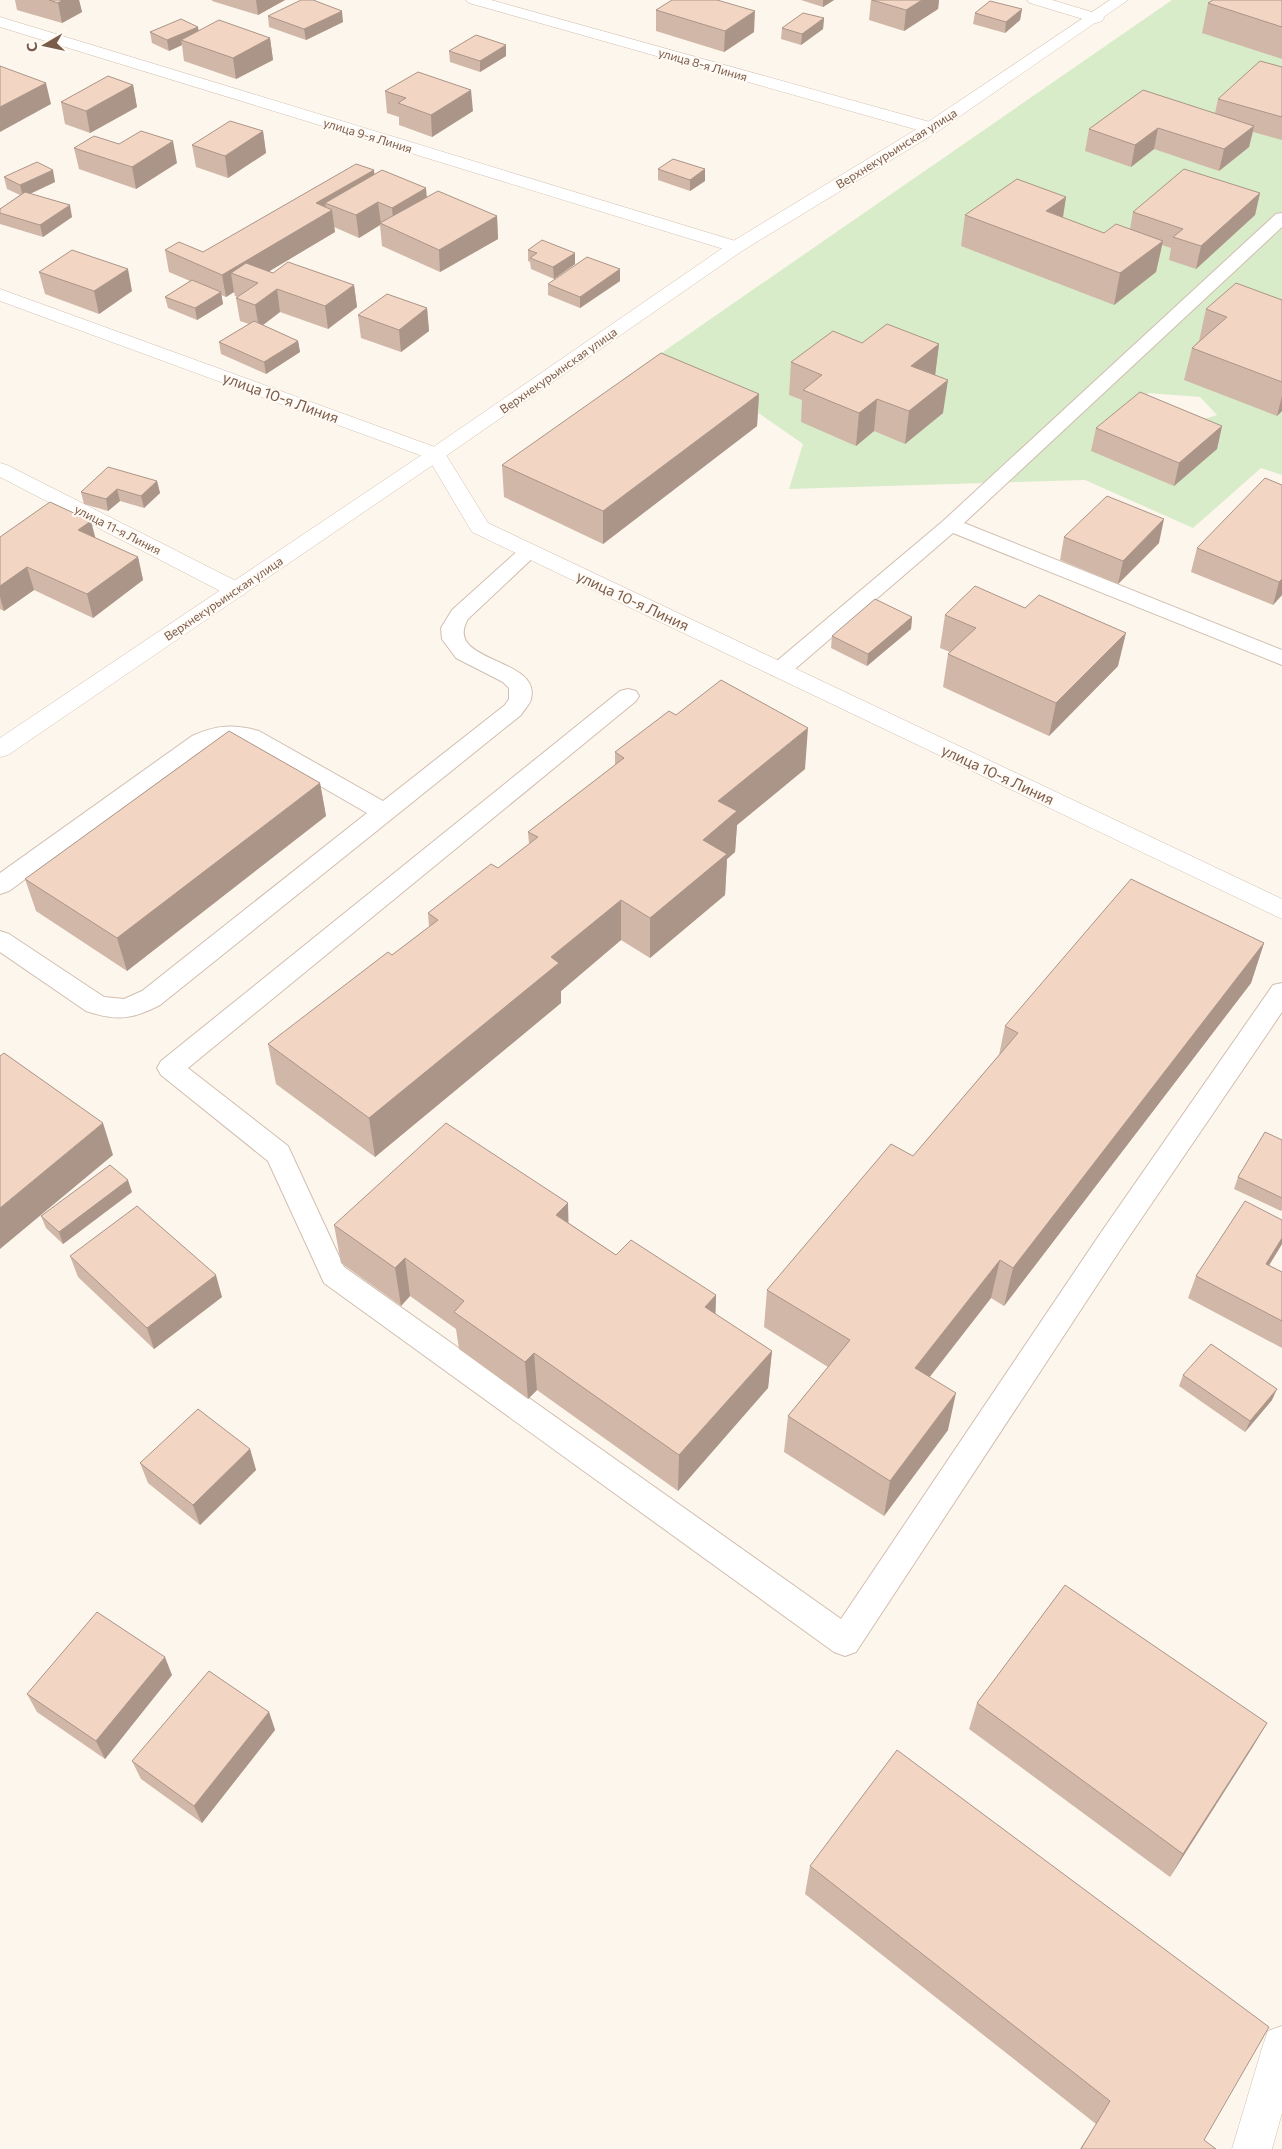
<svg xmlns="http://www.w3.org/2000/svg" width="1282" height="2149" font-family="Commissioner,sans-serif">
	<rect width="100%" height="100%" fill="#fdf6ec"/>
	<path fill="#d8ecc9" fill-rule="evenodd" d="M1172 0H1282V475L1261 468 1193 528 1085 480 789 489 803 444 760 414 684 390 621 381ZM1148 393 1200 397 1217 415 1188 424 1144 411Z"/>
	<g fill="none" stroke-linecap="round" stroke-linejoin="round">
		<g stroke="#d1beb0" stroke-width="2">
			<g id="lane">
				<polygon points="1282,213 1282,227 964,523 1282,650 1282,665 953,533 788,675 780,677 772,675 769,670 772,665 943,521 1276,214"/>
				<path d="M529 545 536 547 539 551 536 555 468 619C442 663 542 657 531 699 530 704 524 710 521 715L160 1005C131 1020 116 1021 86 1011L0 952V931L9 934 104 997 124 999 142 991 367 813 244 742 225 740 208 746 9 891 0 894V873L192 736C216 725 234 724 259 731L383 801 505 705 509 699V688L503 682 456 658 442 639 441 628 452 610 522 547Z"/>
				<polygon points="628,689 636,691 639,696 636,701 188,1068 288,1146 344,1267 841,1619 1102,1231 1273,985 1282,983 1282,1012 1122,1247 856,1652 845,1656 834,1652 324,1283 268,1161 161,1075 157,1068 161,1061 620,691"/>
			</g>
		</g>
		<g stroke="#d1beb0" stroke-width="1">
			<g id="street">
				<polygon points="466,0 491,0 937,124 939,128 937,132 925,132 469,3"/>
				<polygon points="1027,0 1052,0 1102,15 1104,18 1102,21 1096,23 1030,3"/>
				<polygon points="0,17 742,243 745,247 742,251 736,252 730,251 0,27"/>
				<polygon points="0,289 443,450 488,523 1282,899 1282,919 472,532 428,458 0,301"/>
				<polygon points="0,463 7,465 244,585 247,590 244,595 236,597 228,595 0,477"/>
				<polygon points="1282,2026 1282,2113 1272,2149 1232,2149 1263,2045 1268,2031"/>
			</g>
		</g>
		<g stroke="#d6c0b0" stroke-width="1">
			<polygon id="secondary" points="1110,0 1128,0 937,132 742,251 443,458 8,755 0,757 0,738 429,450 730,243 925,124"/>
		</g>
		<use href="#lane" fill="#fff" fill-rule="evenodd"/>
		<use href="#street" fill="#fff" fill-rule="evenodd"/>
		<use href="#secondary" fill="#fff" fill-rule="evenodd"/>
	</g>
	<g fill="#d1b7a8">
		<polygon points="15,0 79,0 82,12 62,23 17,10"/>
		<polygon points="212,0 285,0 258,15 212,1"/>
		<polygon points="801,0 834,0 823,7"/>
		<polygon points="871,0 939,0 938,9 904,31 869,20"/>
		<polygon points="1282,0 1282,59 1202,33 1208,3"/>
		<polygon points="1022,9 1020,20 1005,33 973,24 975,13"/>
		<polygon points="656,10 754,32 724,52 656,31"/>
		<polygon points="268,16 343,22 306,40 269,27"/>
		<polygon points="824,18 823,29 801,45 781,39 782,28"/>
		<polygon points="199,31 270,38 273,60 236,79 184,61 182,45 169,51 152,43 150,32"/>
		<polygon points="449,51 506,56 480,72 450,62"/>
		<polygon points="1282,67 1282,140 1253,132 1249,147 1219,171 1154,149 1131,167 1085,151 1089,129 1215,113 1218,99"/>
		<polygon points="133,85 137,107 90,133 65,124 61,102"/>
		<polygon points="385,91 473,111 432,137 399,125 399,117 387,113"/>
		<polygon points="263,131 266,153 228,178 196,167 192,145"/>
		<polygon points="74,148 177,163 136,189 79,169"/>
		<polygon points="658,169 705,181 690,191 658,180"/>
		<polygon points="374,170 374,175 426,197 497,216 498,239 440,272 382,246 380,225 359,238 334,227 335,232 269,271 273,273 354,285 357,307 328,329 280,312 263,325 298,341 300,352 266,374 221,354 219,342 249,324 240,321 236,298 238,297 235,296 234,292 226,297 221,295 223,304 197,320 168,308 165,297 190,281 169,272 165,250 203,252"/>
		<polygon points="4,177 55,182 30,194 72,217 43,237 0,224 0,209 20,195 7,189"/>
		<polygon points="1260,193 1255,215 1196,269 1169,260 1171,248 1162,245 1156,272 1114,305 961,246 965,215 1066,197 1063,218 1104,233 1130,229 1133,212"/>
		<polygon points="528,250 575,264 554,279 531,269 530,262 528,261"/>
		<polygon points="39,272 132,291 99,314 45,294"/>
		<polygon points="620,281 580,308 548,295 548,284"/>
		<polygon points="1282,300 1282,411 1277,416 1184,380 1192,348 1199,341 1206,309"/>
		<polygon points="427,308 429,331 401,352 361,338 358,315"/>
		<polygon points="862,343 939,344 935,375 943,413 905,444 874,431 856,446 801,422 802,400 789,395 791,362"/>
		<polygon points="759,394 757,426 603,544 504,497 502,465"/>
		<polygon points="1222,426 1217,449 1174,486 1091,451 1096,428"/>
		<polygon points="157,481 160,493 144,508 120,501 108,511 84,504 81,492"/>
		<polygon points="1282,485 1282,595 1273,605 1191,572 1197,548"/>
		<polygon points="0,537 95,538 138,557 143,580 93,618 34,590 4,611 0,609"/>
		<polygon points="1064,537 1159,543 1118,584 1060,560"/>
		<polygon points="945,615 1118,666 1049,736 943,687 948,654 950,652 940,648"/>
		<polygon points="912,617 911,629 867,666 831,648 832,636"/>
		<polygon points="676,715 805,769 737,825 735,852 727,859 725,895 650,958 621,940 561,991 561,1003 375,1157 276,1084 268,1044 392,955 429,927 428,913 498,868 529,844 528,832 615,765 615,752"/>
		<polygon points="320,783 326,816 127,971 36,911 25,879"/>
		<polygon points="1264,943 1251,983 1004,1306 991,1298 929,1377 948,1430 884,1516 784,1452 788,1416 828,1367 764,1327 767,1290 913,1156 999,1055 1005,1026"/>
		<polygon points="1282,1140 1282,1210 1281,1211 1234,1189 1238,1177"/>
		<polygon points="132,1192 63,1244 46,1228 41,1216"/>
		<polygon points="1282,1220 1282,1244 1269,1265 1282,1272 1282,1348 1188,1298 1196,1276"/>
		<polygon points="569,1223 616,1255 716,1295 715,1314 772,1351 768,1388 678,1491 537,1390 528,1399 459,1349 456,1329 410,1296 401,1306 341,1263 334,1225"/>
		<polygon points="70,1256 222,1297 154,1349 78,1277"/>
		<polygon points="1183,1375 1272,1400 1245,1432 1179,1386"/>
		<polygon points="250,1449 256,1470 200,1525 148,1483 140,1463"/>
		<polygon points="172,1675 105,1759 37,1712 27,1694"/>
		<polygon points="977,1703 1267,1723 1252,1748 1170,1877 969,1729"/>
		<polygon points="269,1712 275,1730 202,1823 141,1779 132,1761"/>
		<polygon points="810,1866 1204,2140 1216,2149 1080,2149 1096,2124 805,1894"/>
	</g>
	<g fill="#aa9588">
		<polygon points="62,0 79,0 82,12 62,23 58,3"/>
		<polygon points="256,0 285,0 258,15"/>
		<polygon points="823,0 834,0 823,7"/>
		<polygon points="922,0 939,0 938,9 904,31 906,10"/>
		<polygon points="1022,9 1020,20 1005,33 1006,22"/>
		<polygon points="342,11 343,22 306,40 304,29"/>
		<polygon points="755,11 754,32 724,52 725,31"/>
		<polygon points="824,18 823,29 801,45 802,34"/>
		<polygon points="198,27 200,37 181,40 182,45 169,51 167,40"/>
		<polygon points="270,38 273,60 236,79 233,58"/>
		<polygon points="506,45 506,56 480,72 480,61"/>
		<polygon points="46,83 51,104 0,132 0,107"/>
		<polygon points="133,85 137,107 90,133 86,111"/>
		<polygon points="471,90 473,111 432,137 431,115"/>
		<polygon points="1254,126 1249,147 1219,171 1224,149"/>
		<polygon points="1158,128 1154,149 1131,167 1135,145"/>
		<polygon points="263,131 266,153 228,178 225,156"/>
		<polygon points="173,141 177,163 136,189 132,167"/>
		<polygon points="705,169 705,181 690,191 690,180"/>
		<polygon points="53,170 55,182 23,197 20,185"/>
		<polygon points="374,170 376,192 325,203 327,213 332,210 335,232 253,281 231,273 234,292 226,297 222,275 316,203"/>
		<polygon points="426,188 428,210 394,230 392,208"/>
		<polygon points="1260,193 1255,215 1196,269 1201,246"/>
		<polygon points="1066,197 1061,228 1046,211"/>
		<polygon points="378,202 381,224 380,223 380,225 359,238 356,215"/>
		<polygon points="70,205 72,217 43,237 40,225"/>
		<polygon points="497,216 498,239 440,272 439,250"/>
		<polygon points="1163,241 1156,272 1114,305 1120,273"/>
		<polygon points="575,253 575,264 554,279 553,267"/>
		<polygon points="128,269 132,291 99,314 94,291"/>
		<polygon points="620,269 620,281 580,308 580,297"/>
		<polygon points="354,285 357,307 328,329 325,306"/>
		<polygon points="277,289 280,312 259,328 255,305"/>
		<polygon points="221,292 223,304 197,320 195,308"/>
		<polygon points="427,308 429,331 401,352 399,330"/>
		<polygon points="298,341 300,352 266,374 264,362"/>
		<polygon points="939,344 935,376 911,366"/>
		<polygon points="948,380 943,413 905,444 909,411"/>
		<polygon points="759,394 757,426 603,544 603,511"/>
		<polygon points="1282,396 1282,411 1277,416"/>
		<polygon points="877,399 874,431 856,446 859,413"/>
		<polygon points="1222,426 1217,449 1174,486 1179,463"/>
		<polygon points="157,481 160,493 144,508 141,496"/>
		<polygon points="117,489 120,501 108,511 106,499"/>
		<polygon points="1164,519 1159,543 1118,584 1123,561"/>
		<polygon points="91,521 97,544 78,530"/>
		<polygon points="138,557 143,580 93,618 87,594"/>
		<polygon points="27,567 34,590 4,611 0,597 0,586"/>
		<polygon points="1282,579 1282,595 1273,605 1279,582"/>
		<polygon points="912,617 911,629 867,666 868,654"/>
		<polygon points="1126,633 1118,666 1049,736 1056,703"/>
		<polygon points="808,728 805,769 737,825 735,852 727,859 725,895 650,958 650,918 718,801"/>
		<polygon points="320,783 326,816 127,971 117,938"/>
		<polygon points="621,900 621,940 561,991 561,1003 375,1157 369,1118 551,957"/>
		<polygon points="1264,943 1251,983 1004,1306 1013,1268"/>
		<polygon points="103,1123 113,1155 0,1249 0,1208"/>
		<polygon points="128,1180 132,1192 63,1244 59,1232"/>
		<polygon points="568,1203 569,1242 556,1215"/>
		<polygon points="1282,1238 1282,1244 1257,1285 1266,1264"/>
		<polygon points="405,1258 410,1296 401,1306 395,1268"/>
		<polygon points="1000,1260 991,1298 908,1405 915,1368"/>
		<polygon points="216,1275 222,1297 154,1349 147,1328"/>
		<polygon points="716,1295 715,1333 705,1307"/>
		<polygon points="772,1351 768,1388 678,1491 679,1455"/>
		<polygon points="534,1353 537,1390 528,1399 525,1362"/>
		<polygon points="1277,1389 1272,1400 1245,1432 1250,1421"/>
		<polygon points="956,1393 948,1430 884,1516 890,1481"/>
		<polygon points="250,1449 256,1470 200,1525 193,1505"/>
		<polygon points="165,1657 172,1675 105,1759 96,1741"/>
		<polygon points="269,1712 275,1730 202,1823 194,1806"/>
		<polygon points="1267,1723 1252,1748 1170,1877 1183,1854"/>
	</g>
	<g fill="#f3d5c3" stroke="#aa9588">
		<polygon points="49,0 62,0 58,3"/>
		<polygon points="301,0 313,0 342,11 304,29 268,16"/>
		<polygon points="672,0 717,0 755,11 725,31 656,10"/>
		<polygon points="872,0 922,0 906,10"/>
		<polygon points="1213,0 1282,0 1282,27 1208,3"/>
		<polygon points="990,1 1022,9 1006,22 975,13"/>
		<polygon points="803,13 824,18 802,34 782,28"/>
		<polygon points="181,19 198,27 167,40 150,32"/>
		<polygon points="219,20 270,38 233,58 181,40"/>
		<polygon points="476,35 506,45 480,61 449,51"/>
		<polygon points="1260,61 1282,67 1282,117 1218,99"/>
		<polygon points="0,66 46,83 0,107"/>
		<polygon points="418,72 471,90 431,115 398,103 406,98 385,91"/>
		<polygon points="108,76 133,85 86,111 61,102"/>
		<polygon points="1143,90 1254,126 1224,149 1158,128 1135,145 1089,129"/>
		<polygon points="230,121 263,131 225,156 192,145"/>
		<polygon points="141,131 173,141 132,167 74,148 94,136 119,144"/>
		<polygon points="673,159 705,169 690,180 658,169"/>
		<polygon points="37,162 53,170 20,185 4,177"/>
		<polygon points="356,164 374,170 316,203 332,210 222,275 165,250 179,242 203,252"/>
		<polygon points="1184,169 1260,193 1201,246 1173,237 1183,229 1133,212"/>
		<polygon points="382,170 426,188 392,208 378,202 356,215 325,203"/>
		<polygon points="1017,179 1066,197 1046,211 1104,233 1116,224 1163,241 1120,273 965,215"/>
		<polygon points="438,191 497,216 439,250 380,223"/>
		<polygon points="25,192 70,205 40,225 0,213 0,209"/>
		<polygon points="542,240 575,253 553,267 530,258 537,253 528,250"/>
		<polygon points="72,250 128,269 94,291 39,272"/>
		<polygon points="587,257 620,269 580,297 548,284"/>
		<polygon points="288,262 354,285 325,306 277,289 255,305 236,298 258,283 231,273 246,263 273,273"/>
		<polygon points="192,280 221,292 195,308 165,297"/>
		<polygon points="1236,283 1282,300 1282,382 1192,348 1227,317 1206,309"/>
		<polygon points="387,294 427,308 399,330 358,315"/>
		<polygon points="254,321 298,341 264,362 219,342"/>
		<polygon points="887,324 939,344 911,366 948,380 909,411 877,399 859,413 803,390 822,375 791,362 833,331 862,343"/>
		<polygon points="661,353 759,394 603,511 502,465"/>
		<polygon points="1140,392 1222,426 1179,463 1096,428"/>
		<polygon points="108,467 157,481 141,496 117,489 106,499 81,492"/>
		<polygon points="1265,478 1282,485 1282,579 1279,582 1197,548"/>
		<polygon points="1107,496 1164,519 1123,561 1064,537"/>
		<polygon points="50,502 91,521 78,530 138,557 87,594 27,567 0,586 0,537"/>
		<polygon points="975,586 1025,608 1039,595 1126,633 1056,703 948,654 976,628 945,615"/>
		<polygon points="875,599 912,617 868,654 832,636"/>
		<polygon points="721,680 808,728 718,801 737,811 703,840 727,854 650,918 621,900 551,957 559,963 369,1118 268,1044 388,952 392,955 438,920 428,913 491,864 498,868 538,837 528,832 624,758 615,752 669,711 676,715"/>
		<polygon points="229,731 320,783 117,938 25,879"/>
		<polygon points="1131,879 1264,943 1013,1268 1000,1260 915,1368 956,1393 890,1481 788,1416 850,1340 767,1290 891,1144 913,1156 1018,1033 1005,1026"/>
		<polygon points="4,1053 103,1123 0,1208 0,1056"/>
		<polygon points="446,1123 568,1203 556,1215 616,1255 631,1240 716,1295 705,1307 772,1351 679,1455 534,1353 525,1362 454,1312 464,1301 405,1258 395,1268 334,1225"/>
		<polygon points="1265,1132 1282,1140 1282,1198 1238,1177"/>
		<polygon points="110,1165 128,1180 59,1232 41,1216"/>
		<polygon points="1245,1201 1282,1220 1282,1238 1266,1264 1282,1272 1282,1321 1196,1276"/>
		<polygon points="137,1206 216,1275 147,1328 70,1256"/>
		<polygon points="1211,1344 1277,1389 1250,1421 1183,1375"/>
		<polygon points="198,1409 250,1449 193,1505 140,1463"/>
		<polygon points="1065,1585 1267,1723 1183,1854 977,1703"/>
		<polygon points="97,1612 165,1657 96,1741 27,1694"/>
		<polygon points="209,1671 269,1712 194,1806 132,1761"/>
		<polygon points="897,1750 1269,2027 1204,2140 1216,2149 1081,2149 1110,2101 810,1866"/>
	</g>
	<g text-anchor="middle" dominant-baseline="central" stroke-width="4" stroke-linejoin="round" paint-order="stroke">
		<g font-size="12" fill="#7a5c4d" stroke="#fffaf3">
			<text transform="translate(703 64) rotate(16)">улица 8-я Линия</text>
			<text transform="translate(368 135) rotate(17)">улица 9-я Линия</text>
			<text transform="translate(896 148) rotate(-32)">Верхнекурьинская улица</text>
			<text transform="translate(558 370) rotate(-35)">Верхнекурьинская улица</text>
			<text transform="translate(118 529) rotate(27)">улица 11-я Линия</text>
			<text transform="translate(223 598) rotate(-34)">Верхнекурьинская улица</text>
		</g>
		<g font-size="15" fill="#7a5c4d" stroke="#fffaf3">
			<text transform="translate(281 397) rotate(20)">улица 10-я Линия</text>
			<text transform="translate(633 600) rotate(25)">улица 10-я Линия</text>
			<text transform="translate(998 774) rotate(25)">улица 10-я Линия</text>
		</g>
	</g>
	<g transform="translate(45 45) rotate(261)" stroke="#fffaf3" stroke-width="4" paint-order="stroke">
	<path d="M0-4L9 19L0 12L-9 19Z" fill="#7a5c4d"/>
	<text y="-8" font-size="14" font-weight="bold" text-anchor="middle" fill="#7a5c4d">С</text>
	</g>
</svg>
